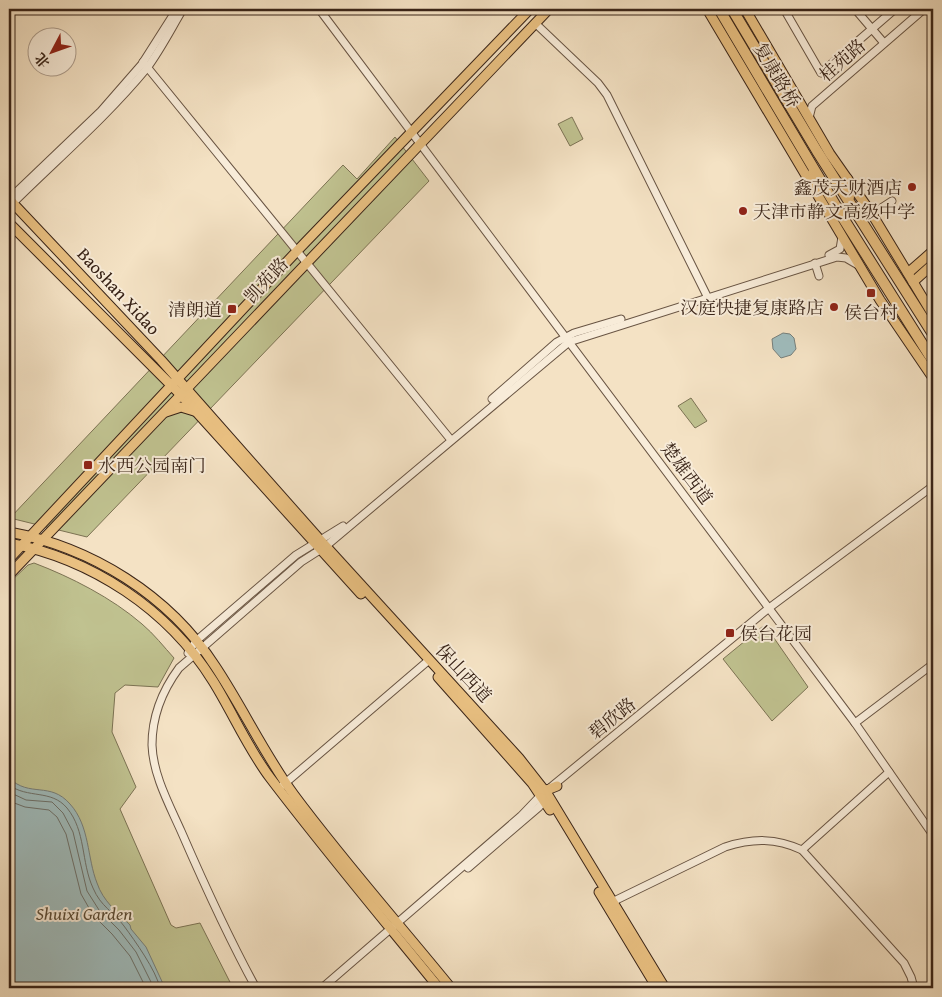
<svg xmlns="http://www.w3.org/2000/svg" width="942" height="997" font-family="'Gentium Book Plus','Noto Serif SC',serif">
	<rect width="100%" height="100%" fill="#f4e2c4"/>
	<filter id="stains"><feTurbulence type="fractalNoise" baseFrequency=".004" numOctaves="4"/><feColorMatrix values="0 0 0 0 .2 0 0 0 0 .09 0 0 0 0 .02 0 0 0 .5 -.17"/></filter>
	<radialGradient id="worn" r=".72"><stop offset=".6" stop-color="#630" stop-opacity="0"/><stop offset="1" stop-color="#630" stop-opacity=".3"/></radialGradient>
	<g fill="#c0c290" stroke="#7c7354">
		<polygon points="572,117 583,139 570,146 558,124"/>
		<polygon points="395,137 429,181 87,537 10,518 343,165 357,179"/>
		<polygon points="691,398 707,421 695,428 678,406"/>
		<path d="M34 563C71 577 112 598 142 624 154 634 164 647 174 658L158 687 125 685 115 693 112 732 136 787 120 809 171 925 176 928 200 923 233 988H9V583L28 565Z"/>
		<polygon points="762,627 767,628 808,687 772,721 723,659"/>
	</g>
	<g fill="#9fbcbd" stroke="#767f7b">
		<polygon points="783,333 790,334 794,338 796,349 791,355 781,358 773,349 772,339"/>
		<path d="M9 778C30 798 50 781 70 804 90 826 87 858 97 883 103 901 117 912 130 925L131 929 146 947 165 988H9Z"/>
	</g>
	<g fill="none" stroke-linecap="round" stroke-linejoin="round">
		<g stroke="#6c706a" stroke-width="1">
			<path d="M9 785C28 799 51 789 67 808 86 831 81 862 93 888 101 907 113 911 124 926 135 941 156 970 160 988"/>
			<polyline points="9,792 26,800 52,802 63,813 73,832 87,891 99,910 119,930 136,952 154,988"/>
			<polyline points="9,801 25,807 49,810 57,817 66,834 81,894 93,915 112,934 130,956 146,988"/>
		</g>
		<g stroke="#685443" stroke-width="9">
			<g id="minor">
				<polyline points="319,9 855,723 933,835"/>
				<polyline points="784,9 821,73 895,9"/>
				<polyline points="855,9 884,43"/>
				<polyline points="535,23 598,83 607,95 707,296"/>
				<polyline points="143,62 451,440"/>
				<polyline points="809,118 812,106 924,9"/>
				<polyline points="9,199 101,111 142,64 177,9"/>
				<path d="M9 207C55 161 105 119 147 68 161 49 171 29 183 9"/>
				<polyline points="872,214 892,201"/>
				<polyline points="829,255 840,249 842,237"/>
				<polyline points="815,263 819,276"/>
				<polyline points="492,399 557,342 574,333 621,319"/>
				<polyline points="188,653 196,641 296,555 343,526"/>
				<polyline points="855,723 933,664"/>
				<polyline points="283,785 429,660"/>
				<polyline points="551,787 769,608 933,486"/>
				<polyline points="802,850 889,772"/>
				<polyline points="468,868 539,807 546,798"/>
				<path d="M610 903 725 847C753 838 776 838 802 850L904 963 911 977 914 988"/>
				<path d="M256 988C228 937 204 884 181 831 169 804 153 775 152 745 152 716 162 691 179 668L301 562 326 546 569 342 837 257 846 258 858 265"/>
				<polyline points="322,988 521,816 542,794"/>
			</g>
		</g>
		<g stroke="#392418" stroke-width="11">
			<g id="major">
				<polyline points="707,9 880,300 933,378"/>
				<polyline points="745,9 830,154 872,214 933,315"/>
				<polyline points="9,199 161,360 321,541 519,758 548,795 665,988"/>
				<polyline points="9,223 182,396 361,594"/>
				<polyline points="908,273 933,251"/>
				<polyline points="913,282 933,264"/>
				<polyline points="166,412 181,407 194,411"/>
				<path d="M9 532C91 547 169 595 215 666 243 708 264 754 294 795 343 861 399 924 451 988"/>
				<path d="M9 543C92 559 168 609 213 681 233 713 248 749 271 779 325 850 383 919 439 988"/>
				<polyline points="9,559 297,251 530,9"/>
				<polyline points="9,575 549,9"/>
				<polyline points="438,677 532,783 550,810"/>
				<polyline points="540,789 547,790 557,786"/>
				<polyline points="599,892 657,988"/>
			</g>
		</g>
		<g stroke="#392418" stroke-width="12">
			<g id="highway">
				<polyline points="719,9 843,218 933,361"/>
				<polyline points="732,9 817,151 933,334"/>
				<polyline points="813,173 816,192"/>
				<polyline points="847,179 849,197"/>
			</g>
		</g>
		<use href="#minor" stroke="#f8ecd9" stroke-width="7"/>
		<use href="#major" stroke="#eac182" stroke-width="9"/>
		<use href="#highway" stroke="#eac182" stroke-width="10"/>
	</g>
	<g fill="#8f2418" stroke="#f8ecd9" stroke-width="2">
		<circle cx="912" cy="187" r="5"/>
		<circle cx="743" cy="211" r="5"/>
		<rect x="866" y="288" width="10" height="10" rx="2.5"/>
		<circle cx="834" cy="307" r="5"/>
		<rect x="227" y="304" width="10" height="10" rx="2.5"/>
		<rect x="83" y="460" width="10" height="10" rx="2.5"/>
		<rect x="725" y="628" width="10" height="10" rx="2.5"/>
	</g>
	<g text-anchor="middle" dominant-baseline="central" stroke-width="4" stroke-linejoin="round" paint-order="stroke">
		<g font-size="18" fill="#392418" stroke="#f8ecd9">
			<text transform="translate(842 60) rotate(-41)">桂苑路</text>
			<text transform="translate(777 75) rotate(59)">复康路桥</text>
			<text transform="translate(266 280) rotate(-47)">凯苑路</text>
			<text transform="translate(119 291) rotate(47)">Baoshan Xidao</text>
			<text transform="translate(687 473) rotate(53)">楚雄西道</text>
			<text transform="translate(464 673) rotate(47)">保山西道</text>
			<text transform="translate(612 718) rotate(-39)">碧欣路</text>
		</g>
		<g font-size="18" fill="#392418" stroke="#f8ecd9" text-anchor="end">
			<text x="902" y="187">鑫茂天财酒店</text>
			<text x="753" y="211" text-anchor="start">天津市静文高级中学</text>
			<text x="824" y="307">汉庭快捷复康路店</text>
			<text x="222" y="309">清朗道</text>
			<text x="871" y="312" text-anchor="middle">侯台村</text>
			<text x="98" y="465" text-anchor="start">水西公园南门</text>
			<text x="740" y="633" text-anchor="start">侯台花园</text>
		</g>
		<g font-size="18" font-style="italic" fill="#5b4c36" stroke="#f8ecd9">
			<text x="84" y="913">Shuixi Garden</text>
		</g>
	</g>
	<rect width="942" height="997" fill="none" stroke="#f4e2c4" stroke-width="30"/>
	<rect x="10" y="10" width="922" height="977" fill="none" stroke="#392418" stroke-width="2.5"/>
	<rect x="15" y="15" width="912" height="967" fill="none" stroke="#392418"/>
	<g transform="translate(52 52) rotate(229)"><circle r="24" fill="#f8ecd9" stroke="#ac9c8c"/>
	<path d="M0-4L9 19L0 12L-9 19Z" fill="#8f2418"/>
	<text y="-8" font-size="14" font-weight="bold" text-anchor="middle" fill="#392418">北</text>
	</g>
	<rect width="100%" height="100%" filter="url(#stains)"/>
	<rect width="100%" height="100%" fill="url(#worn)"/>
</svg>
